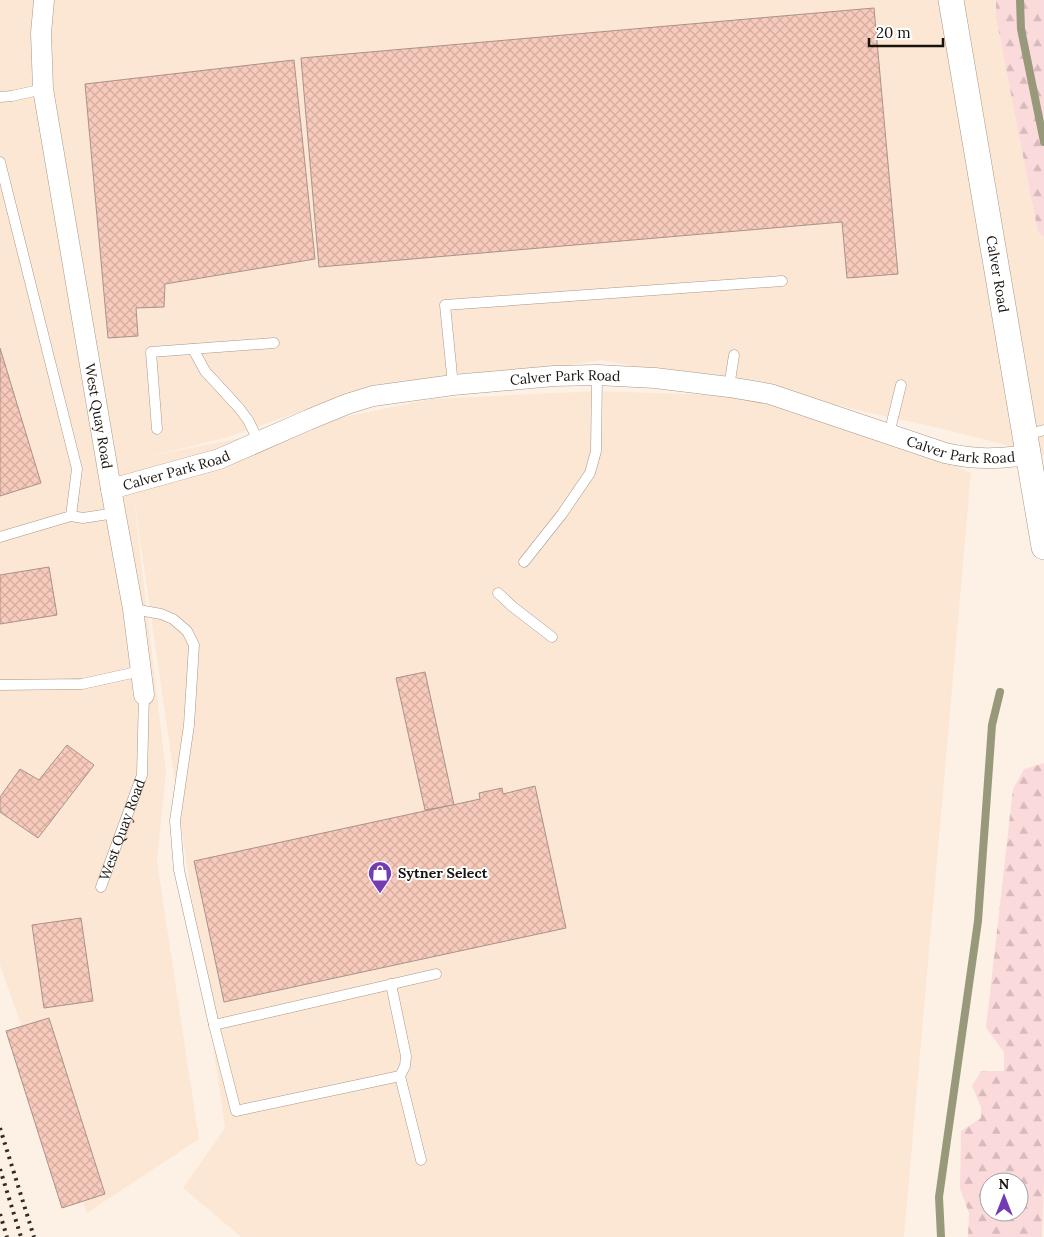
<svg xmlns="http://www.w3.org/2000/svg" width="1044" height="1237" font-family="Lora,serif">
	<defs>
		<pattern id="forest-firs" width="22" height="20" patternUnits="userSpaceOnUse" patternTransform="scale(1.25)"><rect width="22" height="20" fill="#fbdadb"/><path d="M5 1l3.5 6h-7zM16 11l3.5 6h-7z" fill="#d7babb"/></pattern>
		<pattern id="building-cross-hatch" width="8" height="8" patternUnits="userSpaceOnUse" patternTransform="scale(1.25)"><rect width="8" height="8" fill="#f7cabc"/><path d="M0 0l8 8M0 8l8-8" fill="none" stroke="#d3ada0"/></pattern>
	</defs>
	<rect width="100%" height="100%" fill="#fdf1e6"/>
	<path fill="#fce7d5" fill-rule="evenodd" d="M0 0H1044V455L947 430 810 399 971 473 904 1237H241L183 1188 225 1128 133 492 166 772 157 861 199 1139 87 1213 0 965ZM601 360 801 398 598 391 432 399 151 456 229 437 313 407Z"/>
	<g fill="url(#forest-firs)" fill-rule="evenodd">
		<polygon points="996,0 1044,0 1044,237 1038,232 996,17"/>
		<path d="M1044 763V1181L1042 1237H968L969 1213 960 1189 961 1131 981 1118V1107L972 1086 981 1071H1004V1052L986 1028 1013 789 1024 769ZM989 1182H1019V1212H989Z"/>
	</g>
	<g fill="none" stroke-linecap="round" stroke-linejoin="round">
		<g stroke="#98997a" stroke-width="8">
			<polyline points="1020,0 1021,29 1044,142"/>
			<polyline points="941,1237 939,1197 978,921 992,725 1000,692"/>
		</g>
	</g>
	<g fill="url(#building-cross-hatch)" stroke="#aa928a">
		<polygon points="874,8 898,274 847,278 842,222 319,267 301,58"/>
		<polygon points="294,60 315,259 165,284 164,307 136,308 138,336 108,338 85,84"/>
		<polygon points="0,348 41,483 0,496"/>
		<polygon points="49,567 57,615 0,624 0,575"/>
		<polygon points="425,672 454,805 425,810 396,678"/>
		<polygon points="67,745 94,765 38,838 0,812 0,797 20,769 39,780"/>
		<polygon points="535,786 566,928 224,1002 194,861 480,799 479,793 502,788 503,794"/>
		<polygon points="81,918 93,1001 44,1008 32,925"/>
		<polygon points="49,1018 105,1194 62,1208 6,1031"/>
	</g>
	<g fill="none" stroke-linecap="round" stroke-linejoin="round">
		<g stroke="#a99787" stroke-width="11">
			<g id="service">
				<polyline points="0,97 12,96 43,89"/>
				<polyline points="0,162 77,469 71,516 0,537"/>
				<polyline points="193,349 205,371 239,408 248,420 259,442"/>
				<polyline points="453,385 445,305 782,281"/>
				<polyline points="729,387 734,355"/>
				<polyline points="157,429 151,352 274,343"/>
				<polyline points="889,434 901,385"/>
				<polyline points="1026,435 1044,430"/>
				<polyline points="71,516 83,518 115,513"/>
				<polyline points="524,562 562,514 590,473 596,451 597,375"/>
				<polyline points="498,593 513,607 552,637"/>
				<polyline points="133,609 161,614 173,619 187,631 194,645 189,725 175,821 179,870 214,1025 436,974"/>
				<polyline points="0,685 82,684 141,671"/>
				<path id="s1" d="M101 887 142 775 144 695"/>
				<polyline points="391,984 406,1056 405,1066 400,1076 421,1160"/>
				<polyline points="214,1025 236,1111 400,1076"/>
			</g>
		</g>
		<g stroke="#a99787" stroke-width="21">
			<g id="minor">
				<path id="s2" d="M44 0 41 33 43 89 111 489 133 609 144 695"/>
				<path id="s3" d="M111 489 219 459 308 420 347 404 373 396 453 385 554 376 597 375 655 378 729 387 770 394 945 453C976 460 997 459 1028 455"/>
			</g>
		</g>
		<g stroke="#a99787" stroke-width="26">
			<g id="tertiary">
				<path id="s4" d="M951 0 1044 547"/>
			</g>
		</g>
		<use href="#service" stroke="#fff" stroke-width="10"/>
		<use href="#minor" stroke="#fff" stroke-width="20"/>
		<use href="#tertiary" stroke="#fff" stroke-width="25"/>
		<g stroke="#322b25" stroke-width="4" stroke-dasharray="2.5 5" stroke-linecap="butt">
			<polyline points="0,1128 34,1237"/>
			<polyline points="0,1169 21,1237"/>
			<polyline points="0,1214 7,1237"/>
		</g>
	</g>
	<defs>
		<g id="shop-pin" transform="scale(1.25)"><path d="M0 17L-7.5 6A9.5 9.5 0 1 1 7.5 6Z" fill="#743cb3" stroke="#fff"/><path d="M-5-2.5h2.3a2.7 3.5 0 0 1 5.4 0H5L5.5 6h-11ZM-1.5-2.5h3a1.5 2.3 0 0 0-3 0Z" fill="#fff"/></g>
	</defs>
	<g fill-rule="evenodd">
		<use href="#shop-pin" x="380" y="873"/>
	</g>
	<g text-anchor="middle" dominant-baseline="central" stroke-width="4" stroke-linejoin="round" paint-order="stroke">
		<g font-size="14" fill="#1a140e" stroke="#fff">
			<text stroke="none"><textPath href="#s4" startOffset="278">Calver Road</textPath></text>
			<text stroke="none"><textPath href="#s3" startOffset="472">Calver Park Road</textPath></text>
			<text stroke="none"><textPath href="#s2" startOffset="421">West Quay Road</textPath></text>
			<text stroke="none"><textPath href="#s3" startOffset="878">Calver Park Road</textPath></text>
			<text stroke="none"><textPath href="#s3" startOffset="68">Calver Park Road</textPath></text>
			<text stroke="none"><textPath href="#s1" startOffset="61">West Quay Road</textPath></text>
		</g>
		<g font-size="14" font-weight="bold" fill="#1a140e" stroke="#fff" text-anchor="start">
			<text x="398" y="873">Sytner Select</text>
		</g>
	</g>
	<g transform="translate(1004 1197)"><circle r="24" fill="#ffffff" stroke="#a3a19f"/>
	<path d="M0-4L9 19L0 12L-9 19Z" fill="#743cb3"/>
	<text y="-8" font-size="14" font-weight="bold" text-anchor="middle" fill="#1a140e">N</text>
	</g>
	<path d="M869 38v8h74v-8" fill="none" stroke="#1a140e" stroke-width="2.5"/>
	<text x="876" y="38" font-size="15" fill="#1a140e" stroke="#ffffff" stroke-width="4" paint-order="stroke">20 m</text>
</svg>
